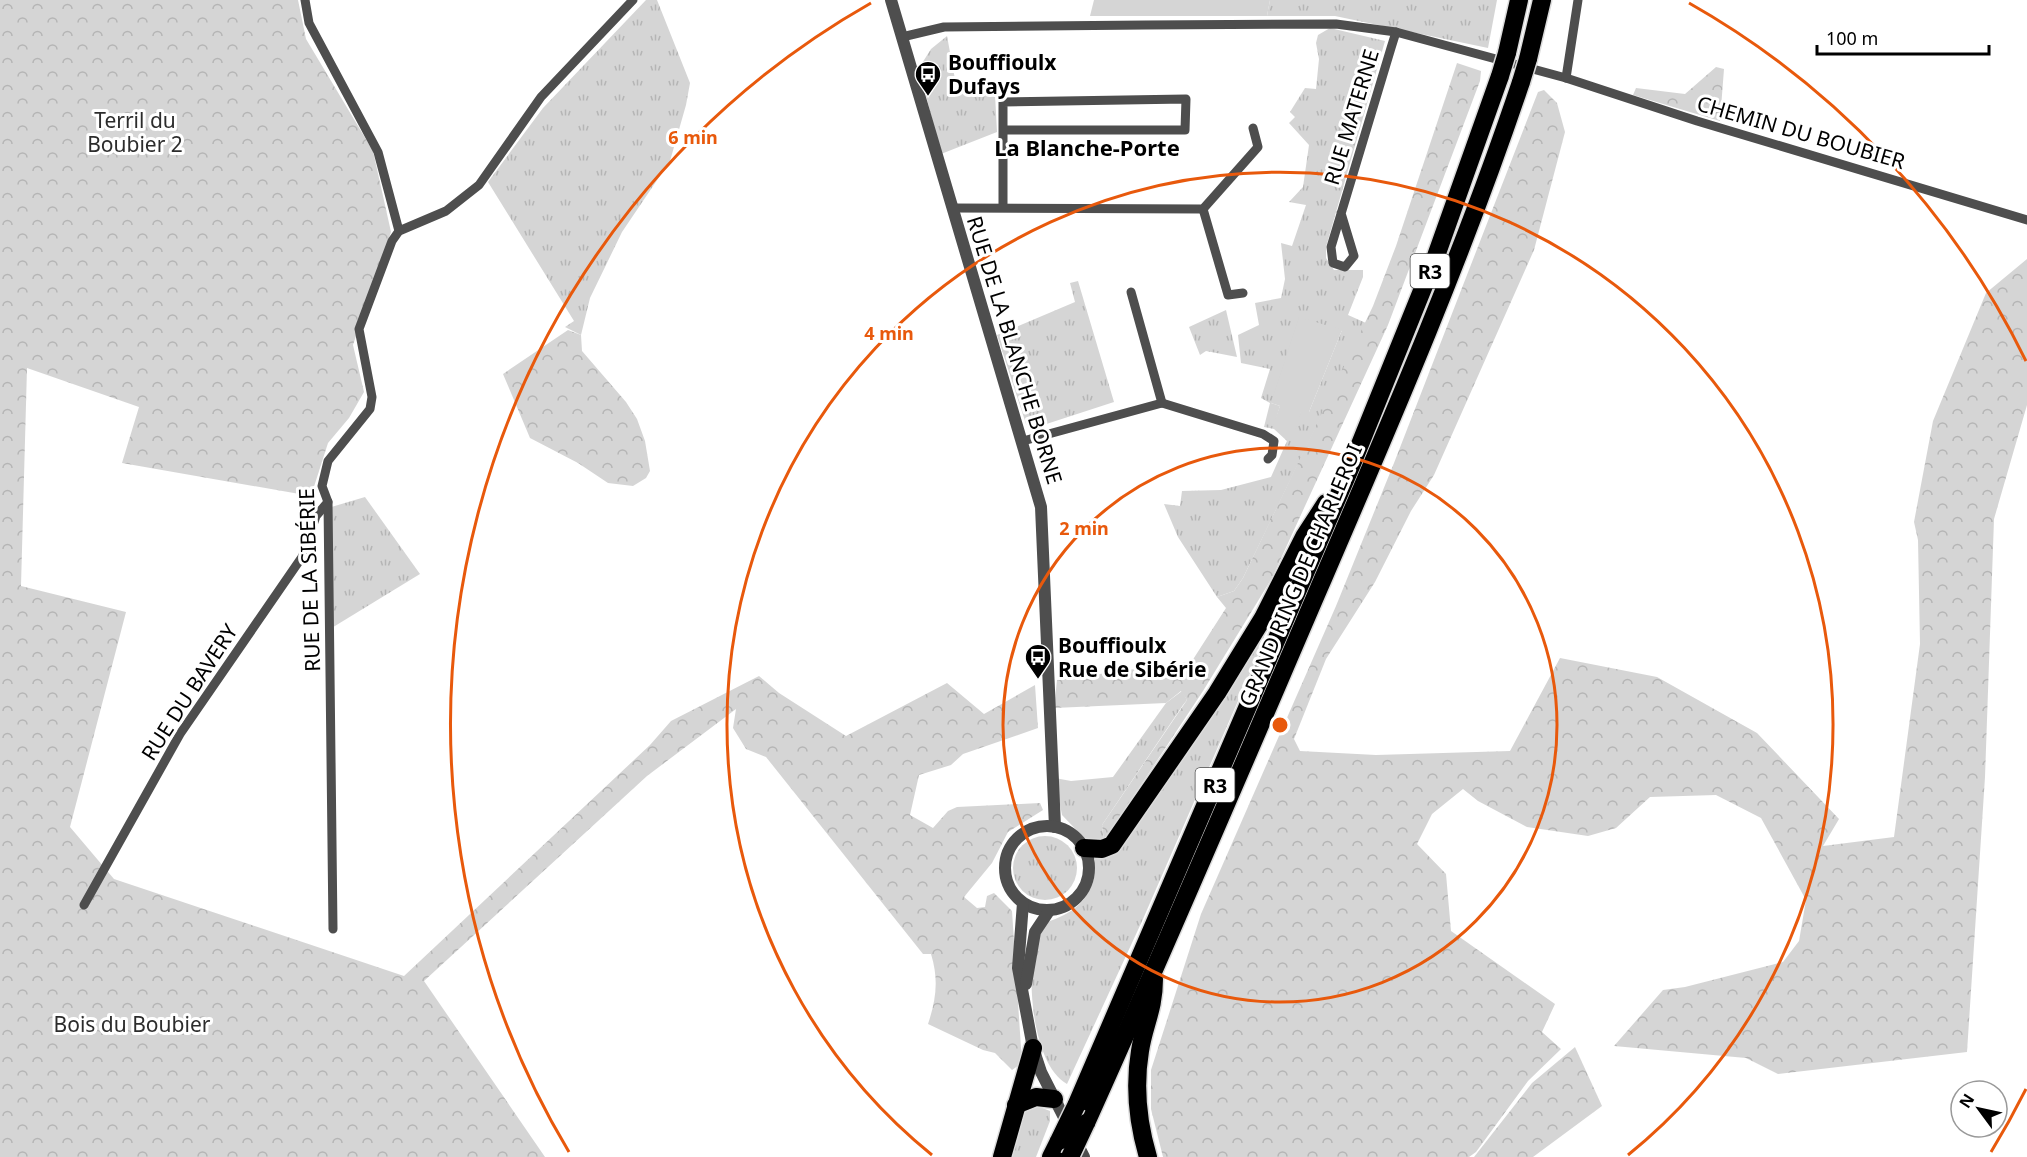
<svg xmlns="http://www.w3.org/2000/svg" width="2027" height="1157" font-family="'Noto Sans',sans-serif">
	<defs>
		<pattern id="grass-tufts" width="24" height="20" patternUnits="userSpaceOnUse" patternTransform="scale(1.5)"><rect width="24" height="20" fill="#d5d5d5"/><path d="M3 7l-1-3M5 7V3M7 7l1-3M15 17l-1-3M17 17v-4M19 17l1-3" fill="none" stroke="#b5b5b5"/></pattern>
		<pattern id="forest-crowns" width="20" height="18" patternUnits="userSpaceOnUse" patternTransform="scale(1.5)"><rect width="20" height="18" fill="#d5d5d5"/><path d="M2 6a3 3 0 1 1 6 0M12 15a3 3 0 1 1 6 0" fill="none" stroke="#b5b5b5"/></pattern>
	</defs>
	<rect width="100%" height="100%" fill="#fff"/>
	<g fill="url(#grass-tufts)" fill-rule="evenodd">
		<polygon points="646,0 657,0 690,83 686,105 670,161 622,232 590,298 581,335 565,327 574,321 488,182 543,108"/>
		<polygon points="1270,0 1497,0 1488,48 1335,16 1267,16"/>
		<path d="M1330 28 1385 41 1326 247V258L1334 270H1363V277L1348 315 1366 323 1243 578 1234 591 1217 597 1178 537 1164 504 1180 506 1182 491 1221 490 1271 477 1287 441 1274 429 1264 427 1270 403 1261 398 1270 369 1241 363 1238 335 1259 325 1255 303 1281 298 1285 279 1281 243 1292 246 1306 205 1289 202 1303 187 1309 145 1289 123 1295 117 1290 112 1305 88 1316 89 1319 59 1316 43 1318 35ZM1342 330 1309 412H1301L1274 425 1280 406 1271 403Z"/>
		<polygon points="947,36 957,90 995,94 997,132 941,154 919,68 931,49"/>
		<polygon points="1078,281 1114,402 1031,429 1026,424 997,335 1075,302 1070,283"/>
		<polygon points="1226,310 1237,357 1206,351 1200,355 1189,327"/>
		<polygon points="365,497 420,574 330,629 328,508"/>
		<path d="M1260 633 1265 639 1143 919 1067 1084C1035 1066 1028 992 1033 959 1035 947 1040 934 1044 923 1066 916 1085 906 1093 882 1096 873 1092 863 1097 854Z"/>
		<polygon points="1182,691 1187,700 1183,705 1102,825 1104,841 1085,839 1062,815 1055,778 1071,781 1113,777 1166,703"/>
		<circle cx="1045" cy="868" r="32"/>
		<polygon points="1032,1104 1050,1111 1050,1121 1036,1157 1006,1157 1020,1112"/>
	</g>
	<g fill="url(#forest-crowns)">
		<path d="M0 0H298L306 39 373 151 391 232 353 345 364 392 349 418 328 443 311 496 122 463 139 407 27 368 21 586 126 612 70 827 114 879 404 976 650 745 671 721 759 676 779 693 846 736 947 683 984 714 1035 685 1038 728 963 754 951 765 919 775 910 815 933 828 948 811 957 807 1040 803 1043 810 1008 832 992 863 964 897 977 908 985 907 987 896 994 893 1012 911 1022 1063 1012 1070 995 1053 983 1050 928 1024C936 1000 939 980 931 954H923L766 757 746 749 733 728 736 709 647 776 424 981 545 1157H0Z"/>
		<polygon points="1457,63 1481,71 1480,81 1388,325 1272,578 1203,691 1104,841 1102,825 1187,700 1181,691 1166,703 1054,708 1057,680 1192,661 1226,608 1217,597 1234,591 1243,578 1373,306 1396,246"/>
		<polygon points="1716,67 1724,69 1720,121 1633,95 1636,88 1685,94"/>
		<polygon points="1544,90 1557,103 1565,132 1534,250 1434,475 1411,511 1375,582 1326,659 1294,739 1300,751 1376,755 1510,751 1560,658 1657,677 1757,733 1839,819 1823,846 1894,837 1920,644 1918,540 1914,522 1933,421 1986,293 2027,259 2027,405 1994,519 1985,777 1967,1052 1778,1074 1746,1058 1614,1046 1663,990 1685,987 1783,962 1799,941 1806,900 1761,818 1716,795 1650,797 1616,828 1588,836 1527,827 1478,801 1463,789 1432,814 1417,844 1446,874 1451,931 1555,1004 1542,1032 1561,1049 1528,1081 1476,1152 1469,1157 1163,1157 1151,1109 1151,1070 1201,914 1336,606 1394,463 1538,92"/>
		<polygon points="568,330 581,335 582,351 626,402 637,419 645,441 650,471 646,478 633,486 608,483 578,463 530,438 503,374"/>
		<polygon points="1575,1047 1602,1106 1533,1157 1474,1157 1532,1083"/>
	</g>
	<g fill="#d5d5d5">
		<polygon points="1094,0 1270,0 1267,16 1090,16"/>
		<polygon points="1299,317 1342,330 1309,412 1301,412 1295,431 1273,425 1280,406 1271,403"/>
	</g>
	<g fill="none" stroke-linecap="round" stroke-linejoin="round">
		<g stroke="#dbdbdb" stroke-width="21">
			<g id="motorway">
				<polyline points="1507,53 1519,0"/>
				<polyline points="1528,59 1542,0"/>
				<polyline points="1084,848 1102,849 1112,845 1217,693 1263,618 1304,537 1326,503"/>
				<polyline points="1016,1105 1036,1097 1054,1099"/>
				<polyline points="1076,1106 1352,464 1436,256 1500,76"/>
				<path d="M1086 1123C1166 946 1242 767 1319 588 1391 421 1463 255 1521 82"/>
				<polyline points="1002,1157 1033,1048"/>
				<polyline points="1051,1157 1059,1141"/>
				<path d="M1148 1157C1138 1123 1134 1087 1140 1051 1144 1024 1154 1010 1154 979"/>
			</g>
		</g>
		<g stroke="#4e4e4e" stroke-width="9">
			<polyline points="305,0 309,23 378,152 399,231"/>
			<polyline points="902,37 944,27 1145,25 1336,24 1396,32 1566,78 1697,121 2027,220"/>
			<polyline points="1566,78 1578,0"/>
			<polyline points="1003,207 1003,102 1186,99 1185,130 1004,130"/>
			<polyline points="952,208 1203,209 1258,147 1253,128"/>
			<polyline points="1203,209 1228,295 1243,293"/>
			<polyline points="1341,213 1354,256 1345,267 1333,263 1331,247 1391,48 1396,32"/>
			<polyline points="1131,292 1162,403"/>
			<polyline points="1023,441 1162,403 1263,434 1274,441 1272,455 1268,459"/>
			<polyline points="84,905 180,734 302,557 316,516 328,502"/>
			<polyline points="333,929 328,502 322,486 328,461 370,409 372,397 359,329 392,241 399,231 446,211 479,185 541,97 633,0"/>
		</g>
		<g stroke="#4e4e4e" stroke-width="12">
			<polyline points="891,0 1041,507 1055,827"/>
			<circle cx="1047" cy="868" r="42"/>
			<polyline points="1023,903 1018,968 1033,1048 1041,1072 1084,1157"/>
			<polyline points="1026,984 1035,932 1049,911"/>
		</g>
		<use href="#motorway" stroke="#000" stroke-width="18"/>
		<g stroke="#dbdbdb" stroke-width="21" stroke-linecap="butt">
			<g id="motorway-bridge">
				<polyline points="1500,76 1507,53"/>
				<polyline points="1521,82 1528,59"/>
				<polyline points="1059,1141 1076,1106"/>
				<polyline points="1070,1157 1086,1123"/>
			</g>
		</g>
		<use href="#motorway-bridge" stroke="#000" stroke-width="18"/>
	</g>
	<g fill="none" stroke="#e8590c" stroke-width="3">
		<circle cx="1280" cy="725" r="277"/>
		<path d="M932 1155A553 553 0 1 1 1628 1155"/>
		<path d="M2026 1089A830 830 0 0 1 1991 1152M569 1152A830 830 0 0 1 871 3M1689 3A830 830 0 0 1 2026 361"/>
	</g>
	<defs>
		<g id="bus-pin" transform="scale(1.35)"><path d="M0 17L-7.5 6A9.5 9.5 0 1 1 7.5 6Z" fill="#000" stroke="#fff"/><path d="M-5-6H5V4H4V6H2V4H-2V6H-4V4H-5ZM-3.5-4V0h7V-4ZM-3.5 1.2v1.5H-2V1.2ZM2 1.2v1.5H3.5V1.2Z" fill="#fff"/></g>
	</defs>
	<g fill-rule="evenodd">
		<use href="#bus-pin" x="928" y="74"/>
		<use href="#bus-pin" x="1038" y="657"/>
	</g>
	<g text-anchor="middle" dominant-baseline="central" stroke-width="6" stroke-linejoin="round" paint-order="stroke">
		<g fill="#fff" stroke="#4c4c4c" stroke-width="1.5">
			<rect x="1410.5" y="254" width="39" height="34" rx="4.5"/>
			<rect x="1195.5" y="768" width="39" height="34" rx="4.5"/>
		</g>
		<g font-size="20" font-weight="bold" fill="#000">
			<text x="1430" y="271">R3</text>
			<text x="1215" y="785">R3</text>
		</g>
		<g font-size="21" font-weight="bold" fill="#000" stroke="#fff" text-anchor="start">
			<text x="948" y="62">Bouffioulx<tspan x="948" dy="24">Dufays</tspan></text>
			<text x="1058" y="645">Bouffioulx<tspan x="1058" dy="24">Rue de Sibérie</tspan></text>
		</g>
		<g font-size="21" fill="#000" stroke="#fff">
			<text transform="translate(1351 117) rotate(-73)">RUE MATERNE</text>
			<text transform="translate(1801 132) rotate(16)">CHEMIN DU BOUBIER</text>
			<text transform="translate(1015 350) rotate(73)">RUE DE LA BLANCHE BORNE</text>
			<text transform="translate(1300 575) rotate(-67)">GRAND RING DE CHARLEROI</text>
			<text transform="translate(309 580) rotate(-92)">RUE DE LA SIBÉRIE</text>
			<text transform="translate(189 692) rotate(-57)">RUE DU BAVERY</text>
		</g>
		<g font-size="21" fill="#2c2c2c" stroke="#fff">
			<text x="135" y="120">Terril du<tspan x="135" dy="24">Boubier 2</tspan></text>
			<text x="132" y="1024">Bois du Boubier</text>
		</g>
		<g font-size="22" font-weight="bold" fill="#000" stroke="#fff">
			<text x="1087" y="147">La Blanche-Porte</text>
		</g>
	</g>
	<circle cx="1280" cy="725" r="9" fill="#e8590c" stroke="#fff" stroke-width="3"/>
	<g font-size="18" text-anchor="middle" font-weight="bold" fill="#e8590c" stroke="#fff" stroke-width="6" stroke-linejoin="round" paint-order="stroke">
		<text x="693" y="144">6 min</text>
		<text x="889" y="340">4 min</text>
		<text x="1084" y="535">2 min</text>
	</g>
	<g transform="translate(1979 1109) rotate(303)"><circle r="28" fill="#ffffff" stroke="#999999" stroke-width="1.5"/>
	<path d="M0-4.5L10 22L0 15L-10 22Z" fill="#000000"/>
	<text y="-9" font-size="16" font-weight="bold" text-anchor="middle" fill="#000000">N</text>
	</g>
	<path d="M1817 45v9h172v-9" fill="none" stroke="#000000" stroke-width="3"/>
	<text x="1826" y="45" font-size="18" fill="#000000" stroke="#ffffff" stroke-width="4.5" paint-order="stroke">100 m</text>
</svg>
